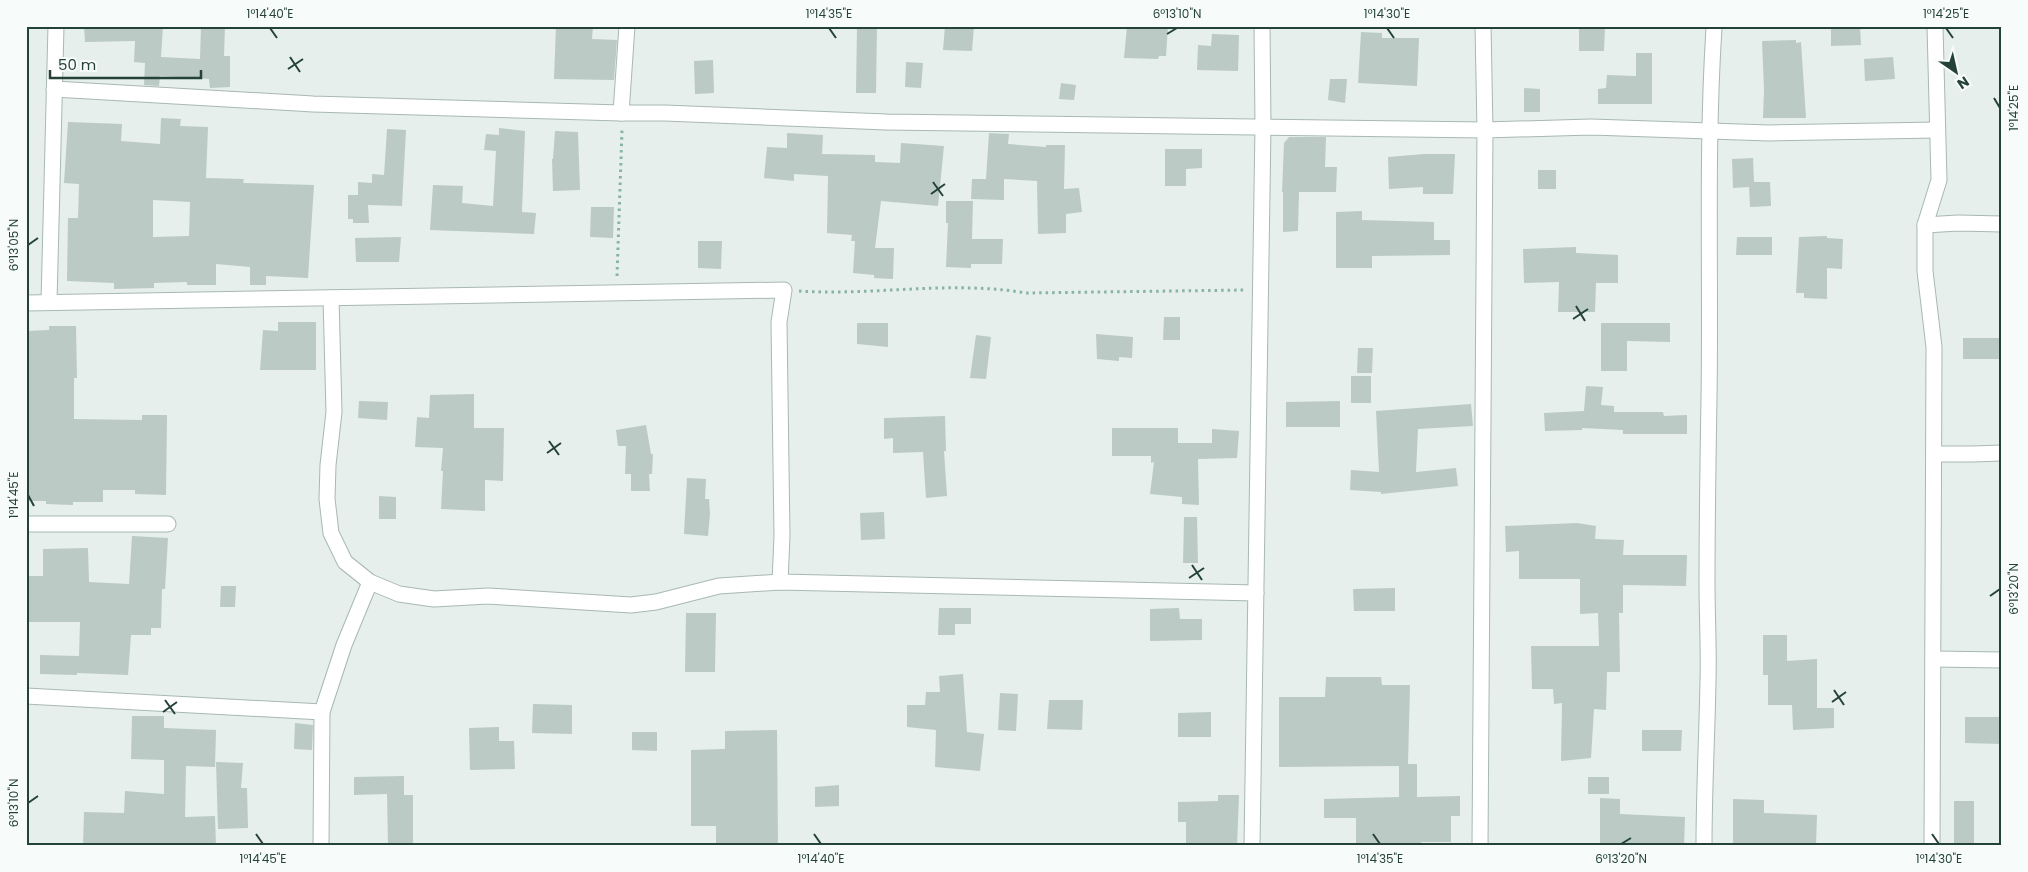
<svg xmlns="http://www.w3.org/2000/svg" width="2028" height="872" font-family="Poppins,sans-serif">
	<rect width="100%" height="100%" fill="#e6efeb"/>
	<g fill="#bbcac4" fill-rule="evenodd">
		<polygon points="84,26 163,26 161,57 200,59 201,26 225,26 224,56 230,56 230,87 210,88 209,79 160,76 159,86 144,85 145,63 134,62 135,41 85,42"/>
		<polygon points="556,26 593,26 592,39 617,40 614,80 554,79"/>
		<polygon points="857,26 877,26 876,93 856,93"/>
		<polygon points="945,26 974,26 972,51 943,50"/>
		<polygon points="1127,26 1168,26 1166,56 1159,56 1158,59 1124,58"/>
		<polygon points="1579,26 1605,26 1604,51 1579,51"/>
		<polygon points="1831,26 1860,26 1861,45 1831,46"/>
		<polygon points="1361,32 1382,33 1382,38 1419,38 1417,86 1358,83"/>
		<polygon points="1212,34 1239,35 1238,71 1197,70 1198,45 1211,46"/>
		<polygon points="1796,40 1796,43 1801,42 1806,118 1763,118 1764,90 1762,41"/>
		<polygon points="1636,53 1652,53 1652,104 1598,104 1598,89 1606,88 1607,75 1636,76"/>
		<polygon points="1893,57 1895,79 1865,81 1864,59"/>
		<polygon points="713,60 714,93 695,94 694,61"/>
		<polygon points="906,62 923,63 921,88 905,87"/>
		<polygon points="1330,79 1347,79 1345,103 1328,100"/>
		<polygon points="1061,83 1076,85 1074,100 1059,99"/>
		<polygon points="1524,88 1540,89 1540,112 1524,112"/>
		<path d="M161 118 181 119 180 126 208 127 206 178 244 179 243 183 314 185 308 278 266 276V285H250V267L216 264V285H187V282L154 283V288L114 289V283L67 281 68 218H78L79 184 64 183 68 122 122 124 121 141 160 144ZM153 200 190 202 189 236 153 237Z"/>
		<polygon points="499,128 525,131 522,212 536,213 534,234 430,230 433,185 463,186 462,203 493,206 496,151 484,150 486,134 499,135"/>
		<polygon points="387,129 406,130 402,206 368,205 369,223 353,223 353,219 348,219 348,195 358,195 358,182 372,183 372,174 384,175"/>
		<polygon points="555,131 578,132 580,190 553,191 552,159 553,159"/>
		<polygon points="787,133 823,135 822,154 875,155 875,162 900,163 901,143 944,146 938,206 881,201 875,248 894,248 893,279 874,278 874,275 853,273 855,241 851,241 852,235 827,233 828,176 794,174 794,181 764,178 767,147 787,148"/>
		<polygon points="989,133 1009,134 1008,144 1046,147 1046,145 1065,145 1064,189 1079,188 1082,212 1066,214 1066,233 1038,234 1037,181 1004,179 1004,200 971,199 972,179 986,179"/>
		<polygon points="1289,137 1326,137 1325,167 1337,167 1336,192 1299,192 1298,231 1283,232 1283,192 1282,192 1284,143"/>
		<polygon points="1165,149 1202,149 1202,168 1186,169 1186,186 1165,186"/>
		<polygon points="1424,154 1455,154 1453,194 1423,194 1423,187 1389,189 1388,157"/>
		<polygon points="1753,158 1754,182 1770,182 1771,206 1750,207 1749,187 1733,188 1732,159"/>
		<rect x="1538" y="170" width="18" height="19"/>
		<polygon points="946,201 973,201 972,239 1003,239 1002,264 971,264 971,268 946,267 948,223 946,223"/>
		<polygon points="591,207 614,207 613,238 590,237"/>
		<polygon points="1362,211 1362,220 1434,222 1434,240 1450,240 1450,255 1372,256 1372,268 1336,268 1336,212"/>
		<polygon points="1827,236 1827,238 1843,239 1842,269 1827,268 1827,299 1804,298 1804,293 1796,293 1799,237"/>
		<polygon points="401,237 399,262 356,262 355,238"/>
		<polygon points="1737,237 1772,237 1772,255 1736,255"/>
		<polygon points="698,241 722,241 721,269 698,268"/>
		<polygon points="1576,247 1576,253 1618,255 1618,283 1596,283 1595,312 1558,312 1559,282 1524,283 1523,249"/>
		<polygon points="1164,317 1180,317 1180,340 1163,340"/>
		<polygon points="278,322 316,322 316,370 260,370 263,330 278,331"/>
		<polygon points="857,323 888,323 888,347 857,344"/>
		<polygon points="1601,323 1670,323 1670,342 1627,341 1627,371 1601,371"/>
		<polygon points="49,326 76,326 77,378 74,378 74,419 142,420 142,415 167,415 166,495 135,494 135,490 103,490 103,502 73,502 73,505 46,504 46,501 26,501 26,396 28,396 26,331 49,330"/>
		<polygon points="1096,334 1133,337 1132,358 1119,357 1119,361 1097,359"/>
		<polygon points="976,335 991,337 986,379 970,378"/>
		<rect x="1963" y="338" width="36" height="21"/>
		<polygon points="1358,348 1373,348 1372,373 1357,373"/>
		<rect x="1351" y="376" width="20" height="27"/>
		<polygon points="1586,386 1603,387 1601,405 1614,406 1614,412 1663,412 1664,416 1687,415 1687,434 1623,434 1623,430 1582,428 1582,430 1545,431 1544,413 1584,411"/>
		<polygon points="474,394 474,428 504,428 503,481 485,480 485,511 441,509 443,471 441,471 443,448 415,447 417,417 429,418 430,395"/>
		<polygon points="359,401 388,402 387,420 358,418"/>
		<polygon points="1340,401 1340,427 1286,427 1286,402"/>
		<polygon points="1471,404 1473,426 1418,429 1416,472 1456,468 1458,486 1381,494 1381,492 1350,490 1351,470 1379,472 1376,411"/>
		<polygon points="945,416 946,451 944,451 947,496 926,498 923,452 893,453 893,438 884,439 884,418"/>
		<polygon points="646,425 651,454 653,454 652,474 649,474 650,491 631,491 631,474 625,474 626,446 618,446 616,430"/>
		<polygon points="1112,428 1178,428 1178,443 1212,443 1212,429 1239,431 1237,458 1198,459 1199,505 1182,504 1182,497 1150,494 1154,462 1151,463 1151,456 1112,456"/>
		<polygon points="687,478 706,479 705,499 709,499 710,514 708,536 684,534"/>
		<polygon points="379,496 396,497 396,519 379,519"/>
		<polygon points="884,512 885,539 861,540 860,513"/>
		<polygon points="1184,517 1197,517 1198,563 1183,563"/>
		<polygon points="1577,523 1596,526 1595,539 1624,540 1623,555 1687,555 1686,586 1623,585 1623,613 1619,613 1620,672 1607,672 1606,710 1594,709 1591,758 1561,761 1562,703 1554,704 1553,689 1532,689 1531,646 1599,646 1598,613 1580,614 1580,579 1519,579 1519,551 1506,552 1505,526"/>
		<polygon points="132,536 168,538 165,589 162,589 161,628 151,628 151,635 131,635 128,675 77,673 77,675 40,674 40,655 79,656 80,622 26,622 26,576 43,576 43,549 88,548 89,582 129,584"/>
		<polygon points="221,586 236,586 235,607 220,607"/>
		<polygon points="1395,588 1395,611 1354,611 1353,589"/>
		<polygon points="939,608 971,608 971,624 955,624 955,635 938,635"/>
		<polygon points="1179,608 1180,619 1202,619 1202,640 1150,641 1150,609"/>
		<polygon points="686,613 716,613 715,672 685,672"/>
		<polygon points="1763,635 1787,635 1787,661 1817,659 1817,708 1834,708 1834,728 1793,730 1792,705 1768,705 1768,675 1763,675"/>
		<polygon points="963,674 967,732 984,734 980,771 935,767 936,730 907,727 907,705 925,705 926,692 940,692 939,676"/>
		<polygon points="1326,677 1381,677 1382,685 1410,685 1408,764 1417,764 1417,797 1460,796 1460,816 1451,816 1451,842 1421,842 1421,846 1356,846 1356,818 1324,818 1324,799 1399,797 1399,766 1279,767 1279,697 1325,697"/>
		<polygon points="1000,693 1018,694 1016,731 998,730"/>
		<polygon points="1049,700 1083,700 1082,730 1047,729"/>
		<polygon points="533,704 572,705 572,734 532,733"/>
		<polygon points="1211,712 1211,737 1178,737 1178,713"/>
		<polygon points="132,716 164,716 164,728 216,730 215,767 186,766 185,817 215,816 216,846 83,846 84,812 124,813 125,791 164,794 164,760 131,759"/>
		<polygon points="1965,717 2002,717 2002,744 1965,743"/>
		<polygon points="295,723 313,725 312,750 294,749"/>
		<polygon points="499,727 499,741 514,741 515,769 470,770 469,728"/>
		<polygon points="777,730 778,846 716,846 716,826 691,826 691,750 725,749 725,731"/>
		<polygon points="1642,730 1682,730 1681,751 1642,751"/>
		<polygon points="632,732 657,732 657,751 632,750"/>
		<polygon points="216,762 243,763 241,788 247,788 248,828 218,829"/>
		<polygon points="404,776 404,795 413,795 413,846 388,846 387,794 354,795 354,777"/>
		<rect x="1588" y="777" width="21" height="17"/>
		<polygon points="839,785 839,806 815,807 815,787"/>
		<polygon points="1218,795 1239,795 1237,846 1186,846 1186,822 1178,822 1178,802 1218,801"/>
		<polygon points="1600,798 1620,799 1620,814 1685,817 1684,846 1619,843 1619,846 1600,846"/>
		<polygon points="1733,799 1764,800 1764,813 1817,815 1816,846 1733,846"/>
		<rect x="1954" y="801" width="20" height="45"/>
	</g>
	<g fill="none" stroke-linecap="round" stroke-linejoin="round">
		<g stroke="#a8b8b2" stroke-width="17">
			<g id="minor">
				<polyline points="54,89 313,104 621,113 665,113 886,122 1485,130 1591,127 1769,133 1937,130"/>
				<polyline points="621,113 627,26"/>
				<polyline points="1925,225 1958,223 2002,224"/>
				<polyline points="331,298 334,412 328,465 327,499 331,533 345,562 370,582 399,594 434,599 488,596 631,605 656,602 719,586 780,582 1256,593"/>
				<polyline points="49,302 56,26"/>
				<polyline points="26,303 784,290 779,322 782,536 780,582"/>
				<polyline points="1934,454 1972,454 2002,453"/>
				<polyline points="26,524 168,524"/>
				<polyline points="1933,659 2002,660"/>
				<polyline points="26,696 322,712"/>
				<polyline points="321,846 322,712 344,645 370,582"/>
				<polyline points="1252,846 1263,126 1262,26"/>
				<polyline points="1480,846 1485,130 1483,26"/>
				<path d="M1704 846C1704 791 1707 736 1708 681 1709 649 1707 616 1707 583 1707 521 1708 460 1709 398 1711 274 1706 152 1714 28"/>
				<polyline points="1932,846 1934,347 1925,271 1925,225 1939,180 1935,26"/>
			</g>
		</g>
		<g stroke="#86b3a5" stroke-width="3" stroke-dasharray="2.5 4" stroke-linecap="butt">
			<polyline points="617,276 622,130"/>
			<path d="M799 291C875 296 950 280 1026 293L1245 290"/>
		</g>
		<use href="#minor" stroke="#fff" stroke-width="15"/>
	</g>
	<path fill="none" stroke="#24423a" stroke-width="2" d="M270 28 277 38M829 28 836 38M1387 28 1394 38M1946 28 1953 38M1167 34 1177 28M290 57 300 72M288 69 303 59M1994 98 2000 108M933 182 943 196M931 194 945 184M28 245 38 238M1576 306 1585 321M1573 319 1588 309M549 441 559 455M547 453 561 443M28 495 34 506M1192 565 1202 580M1189 578 1204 568M1990 596 2000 589M1834 690 1844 705M165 700 175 714M1832 702 1846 692M163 712 177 702M28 803 38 796M256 834 263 844M814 834 821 844M1373 834 1380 844M1932 834 1939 844M1621 844 1631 838"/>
	<rect width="2028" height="872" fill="none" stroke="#f7fbf9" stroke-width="55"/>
	<g transform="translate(1956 72) rotate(146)" stroke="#f7fbf9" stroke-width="4" paint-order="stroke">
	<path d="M0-4L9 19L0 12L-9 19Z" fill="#24423a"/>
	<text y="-8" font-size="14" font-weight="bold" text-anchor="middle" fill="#24423a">N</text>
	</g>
	<path d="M50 70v8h151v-8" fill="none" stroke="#24423a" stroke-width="2.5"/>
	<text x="58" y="70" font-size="15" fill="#24423a" stroke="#f7fbf9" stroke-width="4" paint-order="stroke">50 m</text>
	<rect x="28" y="28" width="1972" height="816" fill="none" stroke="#24423a" stroke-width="2"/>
	<g font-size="12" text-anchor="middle" fill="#24423a">
		<text x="270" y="18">1°14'40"E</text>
		<text x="829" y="18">1°14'35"E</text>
		<text x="1177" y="18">6°13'10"N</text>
		<text x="1387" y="18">1°14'30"E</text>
		<text x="1946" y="18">1°14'25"E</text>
		<text transform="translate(2014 108) rotate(-90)" y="4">1°14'25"E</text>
		<text transform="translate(14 245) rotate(-90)" y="4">6°13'05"N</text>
		<text transform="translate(14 495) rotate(-90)" y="4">1°14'45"E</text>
		<text transform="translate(2014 589) rotate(-90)" y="4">6°13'20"N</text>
		<text transform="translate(14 803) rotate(-90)" y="4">6°13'10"N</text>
		<text x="263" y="863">1°14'45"E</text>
		<text x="821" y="863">1°14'40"E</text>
		<text x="1380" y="863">1°14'35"E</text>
		<text x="1621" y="863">6°13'20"N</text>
		<text x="1939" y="863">1°14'30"E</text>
	</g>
</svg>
